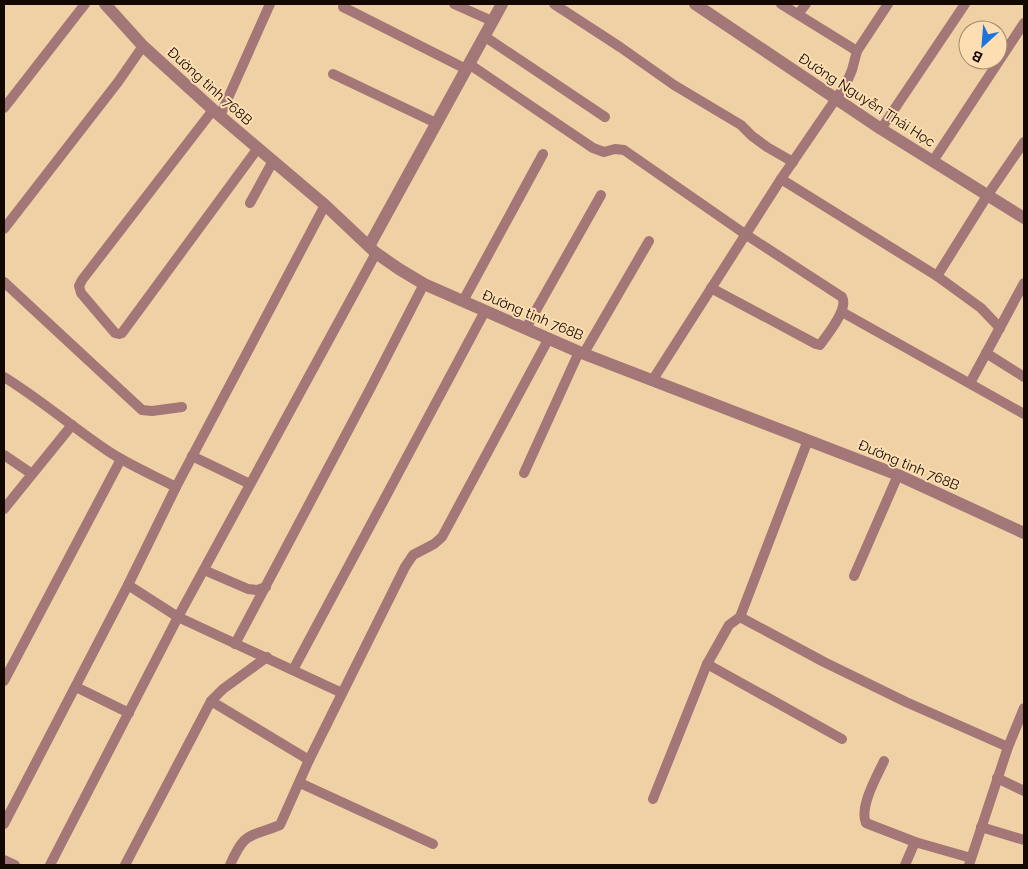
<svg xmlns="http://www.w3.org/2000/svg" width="1028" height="869" font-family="Raleway,sans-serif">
	<rect width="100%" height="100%" fill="#f0d1a5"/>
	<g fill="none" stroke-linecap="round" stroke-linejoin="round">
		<g stroke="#a37677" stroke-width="10">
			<polyline points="454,4 492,21"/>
			<polyline points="554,4 620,47 674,85 741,125 752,136 767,147 793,162"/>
			<polyline points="781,4 857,51"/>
			<polyline points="343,7 466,69"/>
			<polyline points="798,14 806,4"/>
			<polyline points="484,36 605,117"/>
			<path d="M469 64 593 148 604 152 615 149 624 150 745 234 842 297C849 309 827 335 820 345L816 344 711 288"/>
			<polyline points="333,74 436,123"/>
			<polyline points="4,108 85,4"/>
			<polyline points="213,110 82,280 79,286 81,293 115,333 119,334 122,333 258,148"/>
			<polyline points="220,116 270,4"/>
			<polyline points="881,129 965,4"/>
			<polyline points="933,161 1024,23"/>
			<polyline points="781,179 937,276 987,196 1024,142"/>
			<polyline points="250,203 273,161"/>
			<polyline points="4,229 118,82 143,46"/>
			<polyline points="937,276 981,308 1000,328"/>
			<polyline points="4,282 142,410 152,411 182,407"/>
			<polyline points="463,301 543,154"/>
			<polyline points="842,312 1024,414"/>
			<polyline points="526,328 601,195"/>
			<polyline points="584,353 649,241"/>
			<polyline points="986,353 1024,377"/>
			<path d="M4 377C40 399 72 427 108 451 129 465 153 475 176 487"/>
			<polyline points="652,381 781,179 846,84 852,70 857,51 888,4"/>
			<polyline points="970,383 1024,283"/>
			<polyline points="4,455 32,474"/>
			<polyline points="192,456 250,484"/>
			<polyline points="524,473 579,352"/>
			<polyline points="4,509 72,425"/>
			<polyline points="204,570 248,589 257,590 266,587"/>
			<polyline points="854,576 898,475"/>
			<polyline points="128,585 178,617 342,693"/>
			<polyline points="740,617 808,440"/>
			<polyline points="235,644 370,389 424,284"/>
			<polyline points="267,657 223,689 211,701 309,760"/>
			<polyline points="707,664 842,739"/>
			<polyline points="293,670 485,311"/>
			<polyline points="4,681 121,459"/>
			<polyline points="76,687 129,713"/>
			<path d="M884 761C877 776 859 807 866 823L915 842 971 858"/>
			<polyline points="997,778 1024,791"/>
			<polyline points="300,783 433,844"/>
			<polyline points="653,799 707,664 729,625 740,617 824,662 906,702 1008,747"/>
			<polyline points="4,824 128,585 176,487 325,205"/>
			<polyline points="981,827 1024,840"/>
			<polyline points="4,860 15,865"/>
			<polyline points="50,865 178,617 376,253"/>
			<polyline points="125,865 211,701"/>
			<path d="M230 865C245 831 248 838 280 825L309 760 405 567 413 555 434 544 442 537 549 338"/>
			<polyline points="905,865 915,842"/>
			<polyline points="969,865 1008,747 1024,708"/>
		</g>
		<g stroke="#a37677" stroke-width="12">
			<polyline points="105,4 143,46 220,116 325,205 376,253 399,269 424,284 579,352 898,475 1024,533"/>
			<polyline points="695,4 881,129 1024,218"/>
			<polyline points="369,246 502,4"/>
		</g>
	</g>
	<g text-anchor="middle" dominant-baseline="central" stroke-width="4" stroke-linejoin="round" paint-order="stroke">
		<g font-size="14" fill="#130900" stroke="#fddeb2">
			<text transform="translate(210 86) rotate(42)">Đường tỉnh 768B</text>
			<text transform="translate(867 100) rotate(33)">Đường Nguyễn Thái Học</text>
			<text transform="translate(533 315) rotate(23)">Đường tỉnh 768B</text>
			<text transform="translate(909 465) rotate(23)">Đường tỉnh 768B</text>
		</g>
	</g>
	<rect width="1028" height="869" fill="none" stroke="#130900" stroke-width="10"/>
	<g transform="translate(983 45) rotate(206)"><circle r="24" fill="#fddeb2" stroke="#9f896b"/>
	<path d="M0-4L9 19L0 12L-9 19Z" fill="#1e73dd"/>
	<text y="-8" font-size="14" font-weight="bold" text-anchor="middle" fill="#130900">B</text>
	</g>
</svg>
